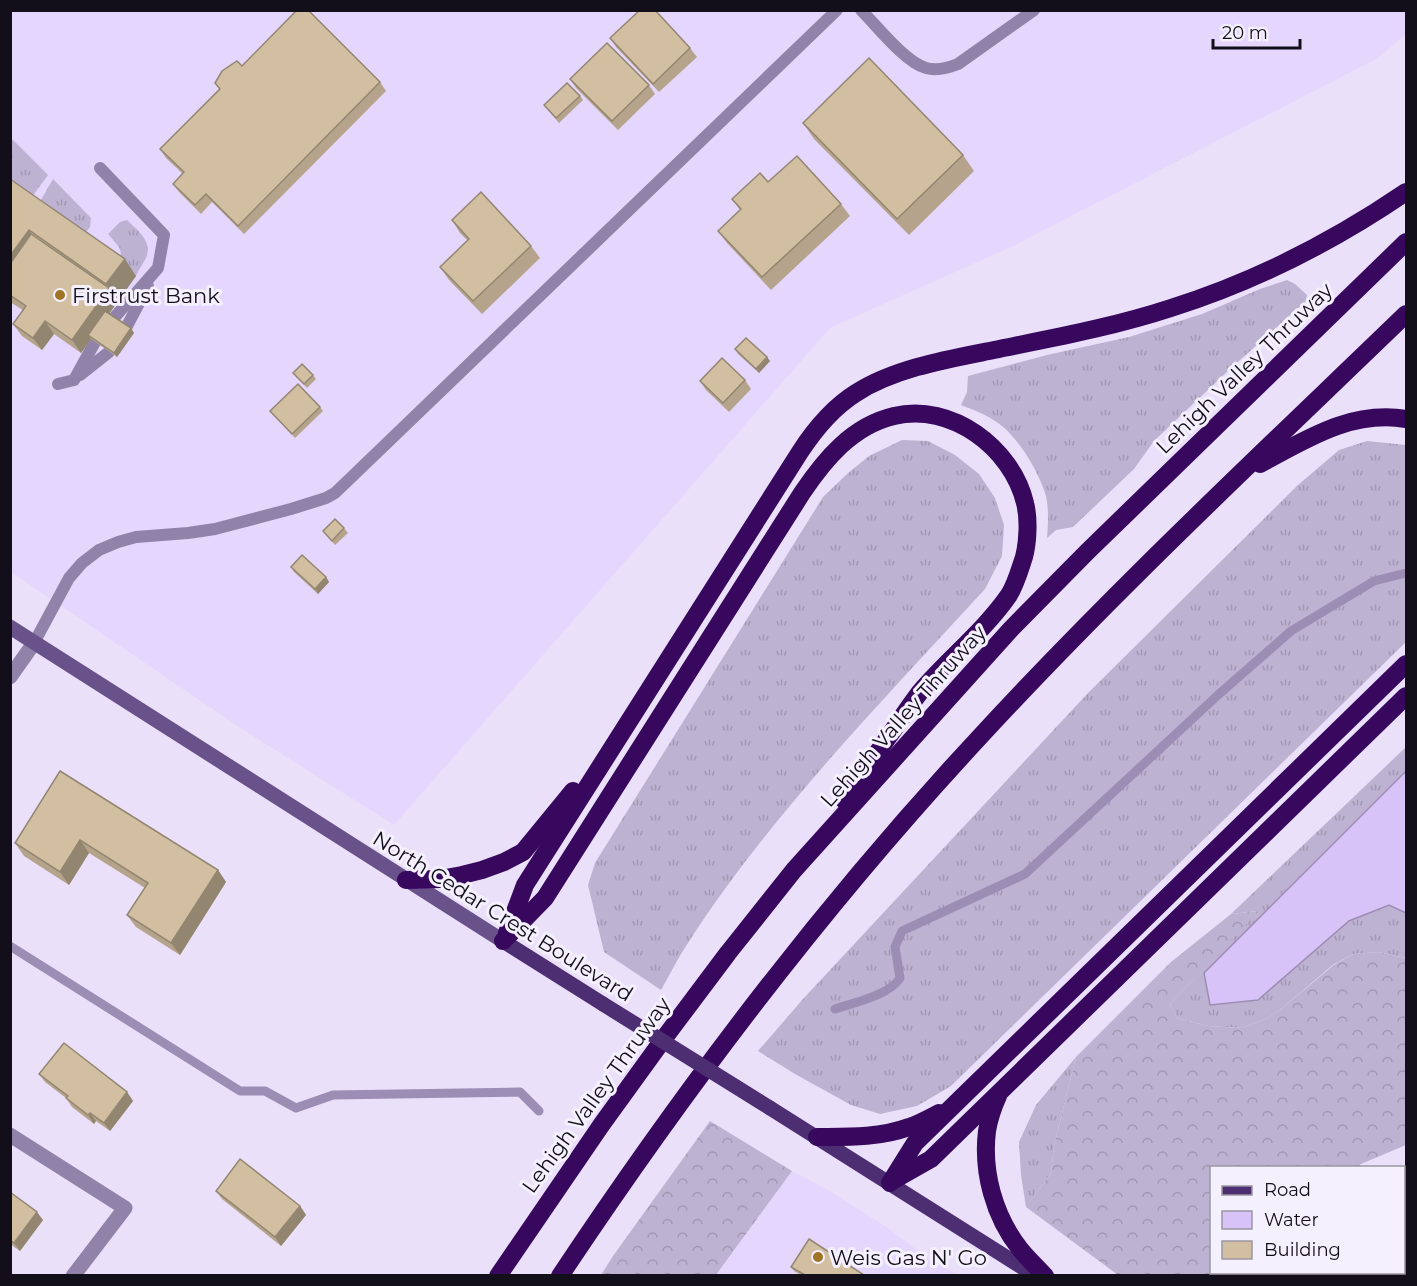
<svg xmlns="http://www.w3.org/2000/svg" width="1417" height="1286" font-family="Montserrat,sans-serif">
	<defs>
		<pattern id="grass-tufts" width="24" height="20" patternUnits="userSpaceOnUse" patternTransform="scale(1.5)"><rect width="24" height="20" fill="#beb2d2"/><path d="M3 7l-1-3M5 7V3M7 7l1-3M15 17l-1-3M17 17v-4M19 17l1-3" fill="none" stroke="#a298b4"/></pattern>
		<pattern id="forest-crowns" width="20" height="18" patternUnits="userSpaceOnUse" patternTransform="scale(1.5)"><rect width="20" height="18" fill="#beb2d2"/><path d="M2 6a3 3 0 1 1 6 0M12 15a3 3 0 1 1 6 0" fill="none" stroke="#a298b4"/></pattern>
	</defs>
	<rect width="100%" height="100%" fill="#eae0fa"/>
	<g fill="#e5d6fd">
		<polygon points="1406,10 1406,34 1378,58 1013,246 830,328 394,825 242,729 11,572 10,11"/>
		<polygon points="792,1171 828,1190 888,1228 934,1263 960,1275 716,1276"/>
	</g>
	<g fill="url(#grass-tufts)">
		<polygon points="10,140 13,140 48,175 29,201 11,188"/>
		<polygon points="53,179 91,218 90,227 84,235 37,207"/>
		<path d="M127 220C137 230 153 241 146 258 143 264 139 269 136 276L123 266 120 258 121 253 119 247 108 234 120 222Z"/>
		<path d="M1287 280 1295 284 1307 295 1306 301 1230 369 1154 441 1134 469 1073 527 1056 530 1047 538C1048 525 1049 510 1046 496 1039 472 1019 438 998 423 987 415 974 410 961 405L967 392 968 376 1047 355 1129 337 1202 314 1260 289Z"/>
		<path d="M902 440 928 441 955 455 979 474 995 498 1004 525 1002 556 985 589C880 704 770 815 686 946 677 960 669 976 661 990L604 952 588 885 595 863 823 497 847 474 869 456Z"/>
		<polygon points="1367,441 1406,445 1406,642 951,1086 917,1106 880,1114 851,1105 795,1074 758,1051 803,999 1088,693 1298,485 1339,450"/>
		<polygon points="1406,747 1406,958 1378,952 1354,954 1334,964 1281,1009 1268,1018 1242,1028 1208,1026 1177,1018 1170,1004 1258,911 1231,914"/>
		<polygon points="1076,1057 1054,1146 1051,1173 1026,1207 1021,1175 1019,1142 1036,1105"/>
	</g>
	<g fill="url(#forest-crowns)">
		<polygon points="1259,911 1170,1004 1177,1018 1208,1026 1242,1028 1268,1018 1281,1009 1335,964 1354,954 1378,952 1406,958 1406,1145 1361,1164 1358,1167 1212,1168 1212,1272 1345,1273 1343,1275 1118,1275 1026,1207 1051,1173 1054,1146 1076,1057 1171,962 1231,914"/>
		<polygon points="710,1121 792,1171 716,1275 601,1275 613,1256"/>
	</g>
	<polygon fill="#d7c3f8" stroke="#9c8db5" stroke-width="1.5" points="1406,771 1406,913 1389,905 1349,921 1258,1000 1210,1005 1204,973"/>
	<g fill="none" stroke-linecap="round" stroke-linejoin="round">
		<g stroke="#9c8db5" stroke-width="9">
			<polyline points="10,946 240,1091 265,1091 296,1108 333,1095 520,1092 539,1111"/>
			<path d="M835 1009C853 1003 890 995 900 978L895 947 902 931 1025 874 1218 695 1291 631 1374 581 1406 573"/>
		</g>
		<g stroke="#9182a9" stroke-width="12">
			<path d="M861 10C877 26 905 62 926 68 937 71 948 68 958 64L1034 10"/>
			<polyline points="100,168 164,235 158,268 113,319"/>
			<polyline points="126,328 148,286"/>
			<polyline points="80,375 109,352"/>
			<polyline points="58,384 74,380 95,342"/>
			<polyline points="34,643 69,578 82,563 99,550 118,542 136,537 188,533 215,529 291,509 326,498 335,493 837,10"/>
		</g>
		<polyline stroke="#9182a9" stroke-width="15" points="10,1135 125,1208 73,1276"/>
		<polyline stroke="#9182a9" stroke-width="15" points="10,677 34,643"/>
		<polyline stroke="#69528a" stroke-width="15" points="10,627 503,941"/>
		<g stroke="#4e2e73" stroke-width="15">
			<polyline points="503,941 603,1004"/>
			<polyline points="770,1108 1036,1276"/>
		</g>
		<g stroke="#37085e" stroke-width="18">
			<path d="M1260 464C1307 439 1351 410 1406 419"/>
			<polyline points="406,880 440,879 462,875 482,870 504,862 523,852 573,791"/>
			<path d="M507 933 525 885 800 452C815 429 832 408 856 393 895 368 949 359 994 350 1053 338 1113 327 1171 308 1254 282 1334 241 1406 192"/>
			<path d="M503 941 545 898 802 493C825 459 852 426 894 416 951 402 1012 448 1025 503 1029 518 1028 542 1024 557 1020 569 1016 584 1009 595 984 631 948 659 920 692 911 704 902 717 894 729 877 753 860 777 844 800"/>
			<path d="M998 1096C993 1107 989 1119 987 1131 982 1172 994 1216 1020 1249 1027 1258 1037 1267 1045 1276"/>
			<path d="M817 1137C848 1137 879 1138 909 1127 919 1124 929 1118 939 1113"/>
			<polyline points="894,1180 931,1159 1406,696"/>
			<polyline points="890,1183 915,1143 1406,664"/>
			<polyline points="498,1276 602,1124 665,1037 728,953 794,870 1011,629 1088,551 1406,242"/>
			<path d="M560 1276C685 1088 822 907 976 741 1113 592 1261 454 1406 314"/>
		</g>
		<polyline stroke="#4e2e73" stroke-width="15" points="603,1004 770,1108"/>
	</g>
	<g fill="#b5a48b">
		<polygon points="610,38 690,48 697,57 659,92 616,47"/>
		<polygon points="242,66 380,82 386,91 244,234 212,202 201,214 179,192 173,184 183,174 166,158 160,149 219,89 215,83"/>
		<polygon points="570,79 649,85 655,94 618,130 576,88"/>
		<polygon points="580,96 583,100 559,123 544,105"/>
		<polygon points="803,123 963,155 974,171 909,235 814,139"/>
		<polygon points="10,179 136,276 109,313 131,328 134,333 117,357 91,339 81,353 54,334 42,350 22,336 13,324 23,310 10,302"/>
		<polygon points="768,182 841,204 850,216 771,290 727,243 718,231 740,210 732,199"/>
		<polygon points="452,220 531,246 540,258 482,314 449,280 440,267 468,241 460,233"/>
		<polygon points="735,349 770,361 759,373 738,354"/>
		<polygon points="293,373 313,375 316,379 307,388"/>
		<polygon points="745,380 751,389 729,412 706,390 700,381"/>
		<polygon points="320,407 323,411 295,438 270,411"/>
		<polygon points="344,528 348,533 335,545 323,531"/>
		<polygon points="291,567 326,577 329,582 318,594 294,572"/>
		<polygon points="60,771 218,870 226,882 180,955 136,927 127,915 145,888 89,853 69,885 24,856 15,843"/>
		<polygon points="39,1074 127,1092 133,1101 110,1131 96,1121 94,1124 72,1107 66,1098 45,1082"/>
		<polygon points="216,1191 300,1206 306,1215 281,1246 222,1199"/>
		<polygon points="10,1192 43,1220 20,1251 10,1244"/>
		<polygon points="791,1267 864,1275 801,1275 794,1271"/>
	</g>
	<g fill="#938671">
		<polygon points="29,230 40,247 10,288 10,256"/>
		<polygon points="125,259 136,276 92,338 88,335 91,339 81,353 72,340 109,288 106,284"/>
		<polygon points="45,321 54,334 42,350 33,338"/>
		<polygon points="131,328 134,333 117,357 114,353"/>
		<polygon points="767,357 770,361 759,373 756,369"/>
		<polygon points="326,577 329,582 318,594 315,589"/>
		<polygon points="80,840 89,853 69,885 60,872"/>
		<polygon points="218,870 226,882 180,955 171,943"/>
		<polygon points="127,1092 133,1101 110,1131 104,1123"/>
		<polygon points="90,1113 96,1121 94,1124 88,1115"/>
		<polygon points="300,1206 306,1215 281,1246 275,1237"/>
		<polygon points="37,1212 43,1220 20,1251 14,1243"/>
	</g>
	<g fill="#d2bfa2" stroke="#938671" stroke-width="1.5">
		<polygon points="297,10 308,10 380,82 238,226 206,194 195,205 173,184 184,172 160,149 220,89 215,83 222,71 237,61 242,66"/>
		<polygon points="640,10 655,10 690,48 653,84 610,38"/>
		<polygon points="607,43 649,85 612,121 570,79"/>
		<polygon points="869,58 963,155 897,219 803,123"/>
		<polygon points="567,83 580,96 556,118 544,105"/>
		<polygon points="797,156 841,204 762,277 718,231 741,209 732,199 760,173 768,182"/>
		<polygon points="10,179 125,259 106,284 29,230 10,256"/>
		<polygon points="481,192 531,246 473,301 440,267 469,239 452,220"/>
		<polygon points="31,234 109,288 72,340 45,321 33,338 13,324 26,306 10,295 10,264"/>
		<polygon points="105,311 131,328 114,353 88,335"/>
		<polygon points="746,338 767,357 756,369 735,349"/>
		<polygon points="722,358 745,380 723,403 700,381"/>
		<polygon points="302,364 313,375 304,384 293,373"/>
		<polygon points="298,384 320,407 292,434 270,411"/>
		<polygon points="335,519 344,528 332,541 323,531"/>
		<polygon points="302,555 326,577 315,589 291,567"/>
		<polygon points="60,771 218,870 171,943 127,915 148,883 80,840 60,872 15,843"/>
		<polygon points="64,1043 127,1092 104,1123 90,1113 88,1115 66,1098 68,1096 39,1074"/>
		<polygon points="240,1159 300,1206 275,1237 216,1191"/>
		<polygon points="10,1192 37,1212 14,1243 10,1240"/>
		<polygon points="809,1239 864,1275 805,1275 791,1267"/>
	</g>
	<g fill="#9f7424" stroke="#f5f0fd" stroke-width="2">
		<circle cx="60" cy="295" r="6"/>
		<circle cx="818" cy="1257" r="6"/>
	</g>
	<g text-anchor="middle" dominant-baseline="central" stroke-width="6" stroke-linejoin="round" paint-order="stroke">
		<g font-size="21" fill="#130f1a" stroke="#f5f0fd" text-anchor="start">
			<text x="72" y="295">Firstrust Bank</text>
			<text x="830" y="1257">Weis Gas N' Go</text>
		</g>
		<g font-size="21" fill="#130f1a" stroke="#f5f0fd">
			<text transform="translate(1244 368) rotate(-44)">Lehigh Valley Thruway</text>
			<text transform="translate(903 716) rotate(-48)">Lehigh Valley Thruway</text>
			<text transform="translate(503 916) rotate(32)">North Cedar Crest Boulevard</text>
			<text transform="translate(596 1095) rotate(-54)">Lehigh Valley Thruway</text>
		</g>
	</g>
	<rect width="1417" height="1286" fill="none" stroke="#130f1a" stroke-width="24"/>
	<rect x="1210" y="1166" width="195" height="108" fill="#f5f0fd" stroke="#9b96a2" stroke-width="1.5"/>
	<rect x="1222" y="1186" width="30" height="9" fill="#4e2e73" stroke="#9b96a2" stroke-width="1.5"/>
	<text x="1264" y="1196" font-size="18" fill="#130f1a">Road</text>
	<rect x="1222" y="1211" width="30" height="18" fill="#d7c3f8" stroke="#9b96a2" stroke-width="1.5"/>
	<text x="1264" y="1226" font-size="18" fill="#130f1a">Water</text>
	<rect x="1222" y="1241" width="30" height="18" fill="#d2bfa2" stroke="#9b96a2" stroke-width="1.5"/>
	<text x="1264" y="1256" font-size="18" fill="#130f1a">Building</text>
	<path d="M1213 39v9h87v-9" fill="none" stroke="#130f1a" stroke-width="3"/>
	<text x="1222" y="39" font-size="18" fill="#130f1a" stroke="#f5f0fd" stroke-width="4.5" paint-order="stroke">20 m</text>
</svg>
